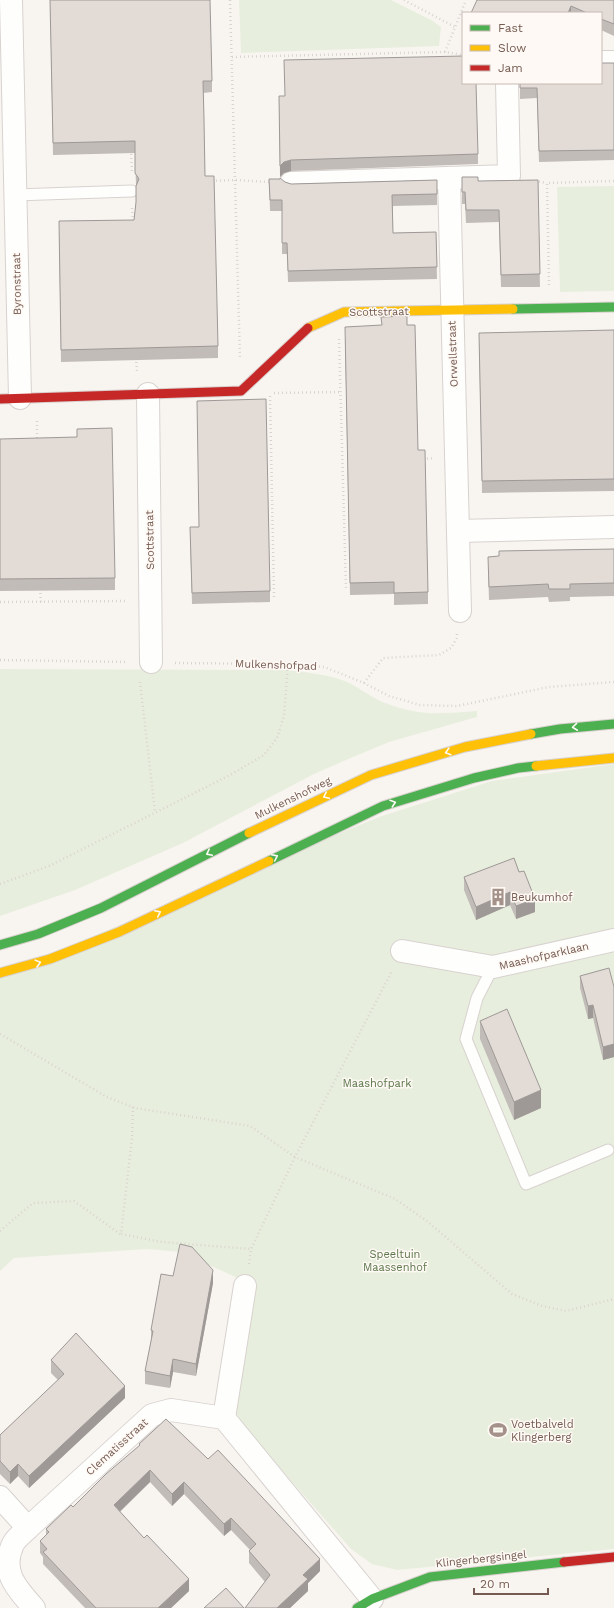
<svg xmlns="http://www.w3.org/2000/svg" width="614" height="1608" font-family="'Work Sans',sans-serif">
	<rect width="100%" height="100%" fill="#f8f5f1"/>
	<g fill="#e8eedd">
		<polygon points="239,0 391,0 433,21 441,27 439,46 241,53"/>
		<polygon points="614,186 614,291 560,292 557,187"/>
		<path d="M0 669 285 670C306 672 325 674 345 681 357 686 368 695 380 701 392 706 406 710 418 712 437 715 458 712 477 711V717L389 742 353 757 314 774 183 843 75 890 0 916Z"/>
		<polygon points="614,764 614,1549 397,1570 372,1564 351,1549 244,1427 239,1417 232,1408 249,1283 180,1252 147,1249 14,1258 0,1271 0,975 379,817 492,781"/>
	</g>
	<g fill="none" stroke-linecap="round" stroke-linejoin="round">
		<g stroke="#d8d2cf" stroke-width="13">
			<g id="lane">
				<polyline points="15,195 132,191"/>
				<polyline points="493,967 477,998 466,1039 526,1184 608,1150"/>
			</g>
		</g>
		<g stroke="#d8d2cf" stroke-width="24">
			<g id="street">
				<polyline points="11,0 20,398"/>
				<polyline points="601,62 614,62"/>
				<polyline points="449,178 460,611"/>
				<polyline points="291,183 509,176 507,83"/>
				<polyline points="148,394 151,662"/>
				<polyline points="458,531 614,527"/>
				<polyline points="402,951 493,967 614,940"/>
				<polyline points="224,1418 245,1286"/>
				<polyline points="0,1497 28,1528"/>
				<path d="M34 1608C17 1589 0 1572 13 1544 16 1538 23 1533 28 1528L152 1415 171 1410 224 1418 372 1599"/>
			</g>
		</g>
		<g stroke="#d8d0cd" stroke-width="11">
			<g id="fast">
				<polyline points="513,309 614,307"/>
				<polyline points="531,734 560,729 614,724"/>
				<polyline points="269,861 383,806 474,778 518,768 536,766"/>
				<polyline points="0,945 38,934 101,908 249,833"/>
				<polyline points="357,1608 372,1599 430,1577 564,1562"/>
			</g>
		</g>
		<g stroke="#d8d0cd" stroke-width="11">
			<g id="slow">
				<polyline points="308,328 344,312 513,309"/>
				<polyline points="536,766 614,758"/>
				<polyline points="249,833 371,775 465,747 531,734"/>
				<polyline points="0,973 50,959 119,932 269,861"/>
			</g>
		</g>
		<g stroke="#d8d0cd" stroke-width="11">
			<g id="jam">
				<polyline points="0,399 241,391 308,328"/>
				<polyline points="564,1562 614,1557"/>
			</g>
		</g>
		<g stroke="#dad4d0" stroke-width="2.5" stroke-dasharray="1 3" stroke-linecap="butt">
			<polyline points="230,0 240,359"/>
			<polyline points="404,0 455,27"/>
			<polyline points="445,52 466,0"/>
			<polyline points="232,57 445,52 463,55"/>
			<polyline points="131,150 132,173"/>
			<polyline points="212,181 235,180 269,182"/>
			<polyline points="535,181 547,183"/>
			<polyline points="132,208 133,223"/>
			<polyline points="549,285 547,183 614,181"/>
			<polyline points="339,339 346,588"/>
			<polyline points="136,358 137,371"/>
			<polyline points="274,393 341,392"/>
			<polyline points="270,396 274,597"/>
			<polyline points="37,421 37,440"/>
			<polyline points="423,459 434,458"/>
			<polyline points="40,589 41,602"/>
			<polyline points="0,602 128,601"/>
			<polyline points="0,660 128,662"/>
			<polyline points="175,663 288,664 324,667 364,683 389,696 420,705 457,706 549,687 614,682"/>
			<polyline points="140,682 155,812"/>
			<polyline points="364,683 383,658 439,655 451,648 457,638 457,634"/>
			<polyline points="0,884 49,866 230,775 264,755 277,738 284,716 288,664"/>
			<polyline points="0,1034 107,1097 135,1108 250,1126 295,1157 395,1199 427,1221 512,1294 542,1306 566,1311 614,1299"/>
			<polyline points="133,1107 132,1138 121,1234 162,1242 251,1249"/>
			<polyline points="0,1231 33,1203 74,1201 120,1234"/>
			<polyline points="249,1264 251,1249 295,1157 392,971"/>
		</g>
		<use href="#lane" stroke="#fefefd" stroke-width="11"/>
		<use href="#street" stroke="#fefefd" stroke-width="22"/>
		<use href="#fast" stroke="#4caf50" stroke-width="9"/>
		<use href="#slow" stroke="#ffc107" stroke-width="9"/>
		<use href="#jam" stroke="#c62828" stroke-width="9"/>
	</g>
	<g fill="#c2bcb8">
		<polygon points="50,0 212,81 212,92 203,93 205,176 218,346 218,358 61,362 59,233 134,220 136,204 136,186 135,153 53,155"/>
		<polygon points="614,0 614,36 601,30 601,13 471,13"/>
		<polygon points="614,63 614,160 539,162 537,98 520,99 520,83"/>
		<polygon points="279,96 478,154 478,164 291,171 284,173 280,177"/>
		<polygon points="462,177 478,181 538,180 540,287 501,287 499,222 466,223 465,204 462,204"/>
		<polygon points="269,179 291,184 437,180 437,205 393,206 393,233 436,232 437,279 288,282 287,254 282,254 282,211 270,211"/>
		<polygon points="407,325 418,450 428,592 428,604 394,605 394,594 350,595 345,338"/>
		<polygon points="614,330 614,491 482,493 479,344"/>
		<polygon points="0,439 115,578 115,590 0,591"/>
		<polygon points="190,539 270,591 270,602 192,604"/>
		<polygon points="614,549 614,596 570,597 570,601 549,602 548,597 489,600 488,569"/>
		<polygon points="514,858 535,912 516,919 510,905 476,920 464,890 464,877"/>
		<polygon points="580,976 614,987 614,1057 603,1060 593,1018 588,1019 580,988"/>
		<polygon points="480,1021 541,1108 514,1120 480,1039"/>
		<polygon points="213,1283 196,1376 173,1372 170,1388 145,1384 145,1371 151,1342 151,1330"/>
		<polygon points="51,1360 125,1398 29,1488 18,1476 10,1484 0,1474 0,1435 58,1380 51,1373"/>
		<polygon points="139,1444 320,1571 308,1583 308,1591 290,1608 245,1608 265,1582 249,1563 249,1551 250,1550 231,1530 224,1536 184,1494 172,1506 150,1482 120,1512 189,1591 171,1608 85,1608 43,1564 43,1557 40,1553 40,1541 46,1536 46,1529 73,1507 139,1446"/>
	</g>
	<g fill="#9e9996">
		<polygon points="571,6 571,13 568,13"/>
		<polygon points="291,160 291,171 284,173 280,177 280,166 284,162"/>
		<polygon points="510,892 510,905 476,920 476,907"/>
		<polygon points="535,899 535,912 516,919 516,906"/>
		<polygon points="593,1005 593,1018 588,1019 588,1006"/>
		<polygon points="614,1044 614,1057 603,1060 603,1047"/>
		<polygon points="541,1090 541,1108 514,1120 514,1102"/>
		<polygon points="213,1270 213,1283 196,1376 196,1364"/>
		<polygon points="173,1359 173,1372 170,1388 170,1376"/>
		<polygon points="125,1386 125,1398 29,1488 29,1476"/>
		<polygon points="18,1464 18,1476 10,1484 10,1472"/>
		<polygon points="150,1470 150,1482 114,1517 114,1505"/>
		<polygon points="184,1482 184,1494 172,1506 172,1494"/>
		<polygon points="231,1518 231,1530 224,1536 224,1524"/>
		<polygon points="320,1559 320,1571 308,1583 308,1591 290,1608 277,1608 303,1575"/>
		<polygon points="189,1579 189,1591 171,1608 158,1608"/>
	</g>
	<g fill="#e2dbd6" stroke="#9e9996">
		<polygon points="50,0 210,0 212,81 203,81 204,119 205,176 214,176 218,346 61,350 59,221 134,220 136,202 136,186 139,179 135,173 135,141 53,143"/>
		<polygon points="477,0 614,0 614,24 601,19 601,13 587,13 571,6 568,13 471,13"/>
		<polygon points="463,56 463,83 476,83 478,154 291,160 284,162 280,166 279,96 285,96 284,60"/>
		<polygon points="601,63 614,63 614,150 539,151 537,88 520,88 520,83 601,83"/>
		<polygon points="462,177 478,177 478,181 538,180 540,274 501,275 499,210 466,210 465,192 462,192"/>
		<polygon points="280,178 285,182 291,184 437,180 437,194 392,195 393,233 436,232 437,267 288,271 287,243 282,243 282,200 270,200 269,179 280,179"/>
		<polygon points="407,316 407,325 415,325 418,450 425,450 428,592 394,593 394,582 350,583 345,327 382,325 381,317"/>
		<polygon points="614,330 614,479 482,481 479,333"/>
		<polygon points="266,399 270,591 192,593 190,527 199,527 197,401"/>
		<polygon points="112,428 115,578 0,579 0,439 77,437 77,429"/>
		<polygon points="614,549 614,583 570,584 570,589 549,589 548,584 489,587 488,557 499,556 499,551"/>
		<polygon points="514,858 519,872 524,871 535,899 516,906 510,892 476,907 464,877"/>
		<polygon points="609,968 614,987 614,1044 603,1047 593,1005 588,1006 580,976"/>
		<polygon points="507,1009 541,1090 514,1102 480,1021"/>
		<polygon points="180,1244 192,1247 213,1270 196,1364 173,1359 170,1376 145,1371 153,1331 151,1330 161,1274 173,1276"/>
		<polygon points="76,1333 125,1386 29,1476 18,1464 10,1472 0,1461 0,1435 64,1374 51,1360"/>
		<polygon points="166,1419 208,1459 218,1450 320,1559 303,1575 308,1579 277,1608 245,1608 270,1575 249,1551 256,1544 231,1518 224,1524 184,1482 172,1494 150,1470 114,1505 144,1538 147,1535 189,1579 158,1608 96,1608 43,1552 47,1549 40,1541 49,1532 46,1529 71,1505 73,1507 106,1474 140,1445 139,1444"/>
		<polygon points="226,1588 244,1608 204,1608"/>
	</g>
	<defs><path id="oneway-chevron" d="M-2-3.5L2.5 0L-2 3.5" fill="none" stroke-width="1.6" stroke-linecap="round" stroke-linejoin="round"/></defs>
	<g stroke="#fef9f4">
		<use href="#oneway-chevron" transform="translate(575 727) rotate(174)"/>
		<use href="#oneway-chevron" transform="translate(448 752) rotate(164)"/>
		<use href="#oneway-chevron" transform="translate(326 796) rotate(155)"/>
		<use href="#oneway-chevron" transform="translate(393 803) rotate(-18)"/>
		<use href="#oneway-chevron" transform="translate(209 853) rotate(153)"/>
		<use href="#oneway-chevron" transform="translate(275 857) rotate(-26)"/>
		<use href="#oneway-chevron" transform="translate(158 913) rotate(-26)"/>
		<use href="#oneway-chevron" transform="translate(38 963) rotate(-15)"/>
	</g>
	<defs>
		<g id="building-bare" transform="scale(1.38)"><path d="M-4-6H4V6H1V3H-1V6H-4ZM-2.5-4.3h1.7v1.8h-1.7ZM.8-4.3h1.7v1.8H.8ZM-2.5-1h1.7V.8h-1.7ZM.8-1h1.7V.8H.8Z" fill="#a3918a" stroke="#fef9f4" stroke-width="2.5" paint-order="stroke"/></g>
		<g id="stadium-bare" transform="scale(1.38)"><path d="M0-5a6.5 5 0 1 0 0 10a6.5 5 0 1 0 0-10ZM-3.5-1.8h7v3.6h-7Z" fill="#a3918a" stroke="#fef9f4" stroke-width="2.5" paint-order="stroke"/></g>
	</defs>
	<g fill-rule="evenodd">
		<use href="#building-bare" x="498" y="897"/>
		<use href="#stadium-bare" x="498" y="1430"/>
	</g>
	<g text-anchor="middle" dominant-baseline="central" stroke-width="3" stroke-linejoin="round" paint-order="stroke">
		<g font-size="11" fill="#755b52" stroke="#fef9f4">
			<text transform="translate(17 284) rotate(-91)">Byronstraat</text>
			<text transform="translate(379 312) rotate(-1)">Scottstraat</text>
			<text transform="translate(453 354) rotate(-92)">Orwellstraat</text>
			<text transform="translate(150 540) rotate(-91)">Scottstraat</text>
			<text transform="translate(276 665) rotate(2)">Mulkenshofpad</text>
			<text transform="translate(293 798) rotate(-26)">Mulkenshofweg</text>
			<text transform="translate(544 956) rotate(-13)">Maashofparklaan</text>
			<text transform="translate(117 1447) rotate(-42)">Clematisstraat</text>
			<text transform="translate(481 1559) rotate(-6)">Klingerbergsingel</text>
		</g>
		<g font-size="11" fill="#755b52" stroke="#fef9f4" text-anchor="start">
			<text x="511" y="897">Beukumhof</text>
			<text x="511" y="1424">Voetbalveld<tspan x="511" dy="13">Klingerberg</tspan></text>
		</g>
		<g font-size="11" fill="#5d784c" stroke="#fef9f4">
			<text x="377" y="1083">Maashofpark</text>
			<text x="395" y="1254">Speeltuin<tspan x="395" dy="13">Maassenhof</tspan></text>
		</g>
	</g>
	<rect x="462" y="12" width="140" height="72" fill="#fef9f4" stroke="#c7bab3"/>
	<rect x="470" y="25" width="20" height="6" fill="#4caf50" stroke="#c7bab3"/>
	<text x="498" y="32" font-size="12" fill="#755b52">Fast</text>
	<rect x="470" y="45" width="20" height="6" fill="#ffc107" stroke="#c7bab3"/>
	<text x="498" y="52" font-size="12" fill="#755b52">Slow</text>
	<rect x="470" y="65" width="20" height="6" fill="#c62828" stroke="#c7bab3"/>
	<text x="498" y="72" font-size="12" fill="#755b52">Jam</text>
	<path d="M474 1588v6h74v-6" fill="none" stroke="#755b52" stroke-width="2"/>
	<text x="480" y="1588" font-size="12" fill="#755b52" stroke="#fef9f4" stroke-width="3" paint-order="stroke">20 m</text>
</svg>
